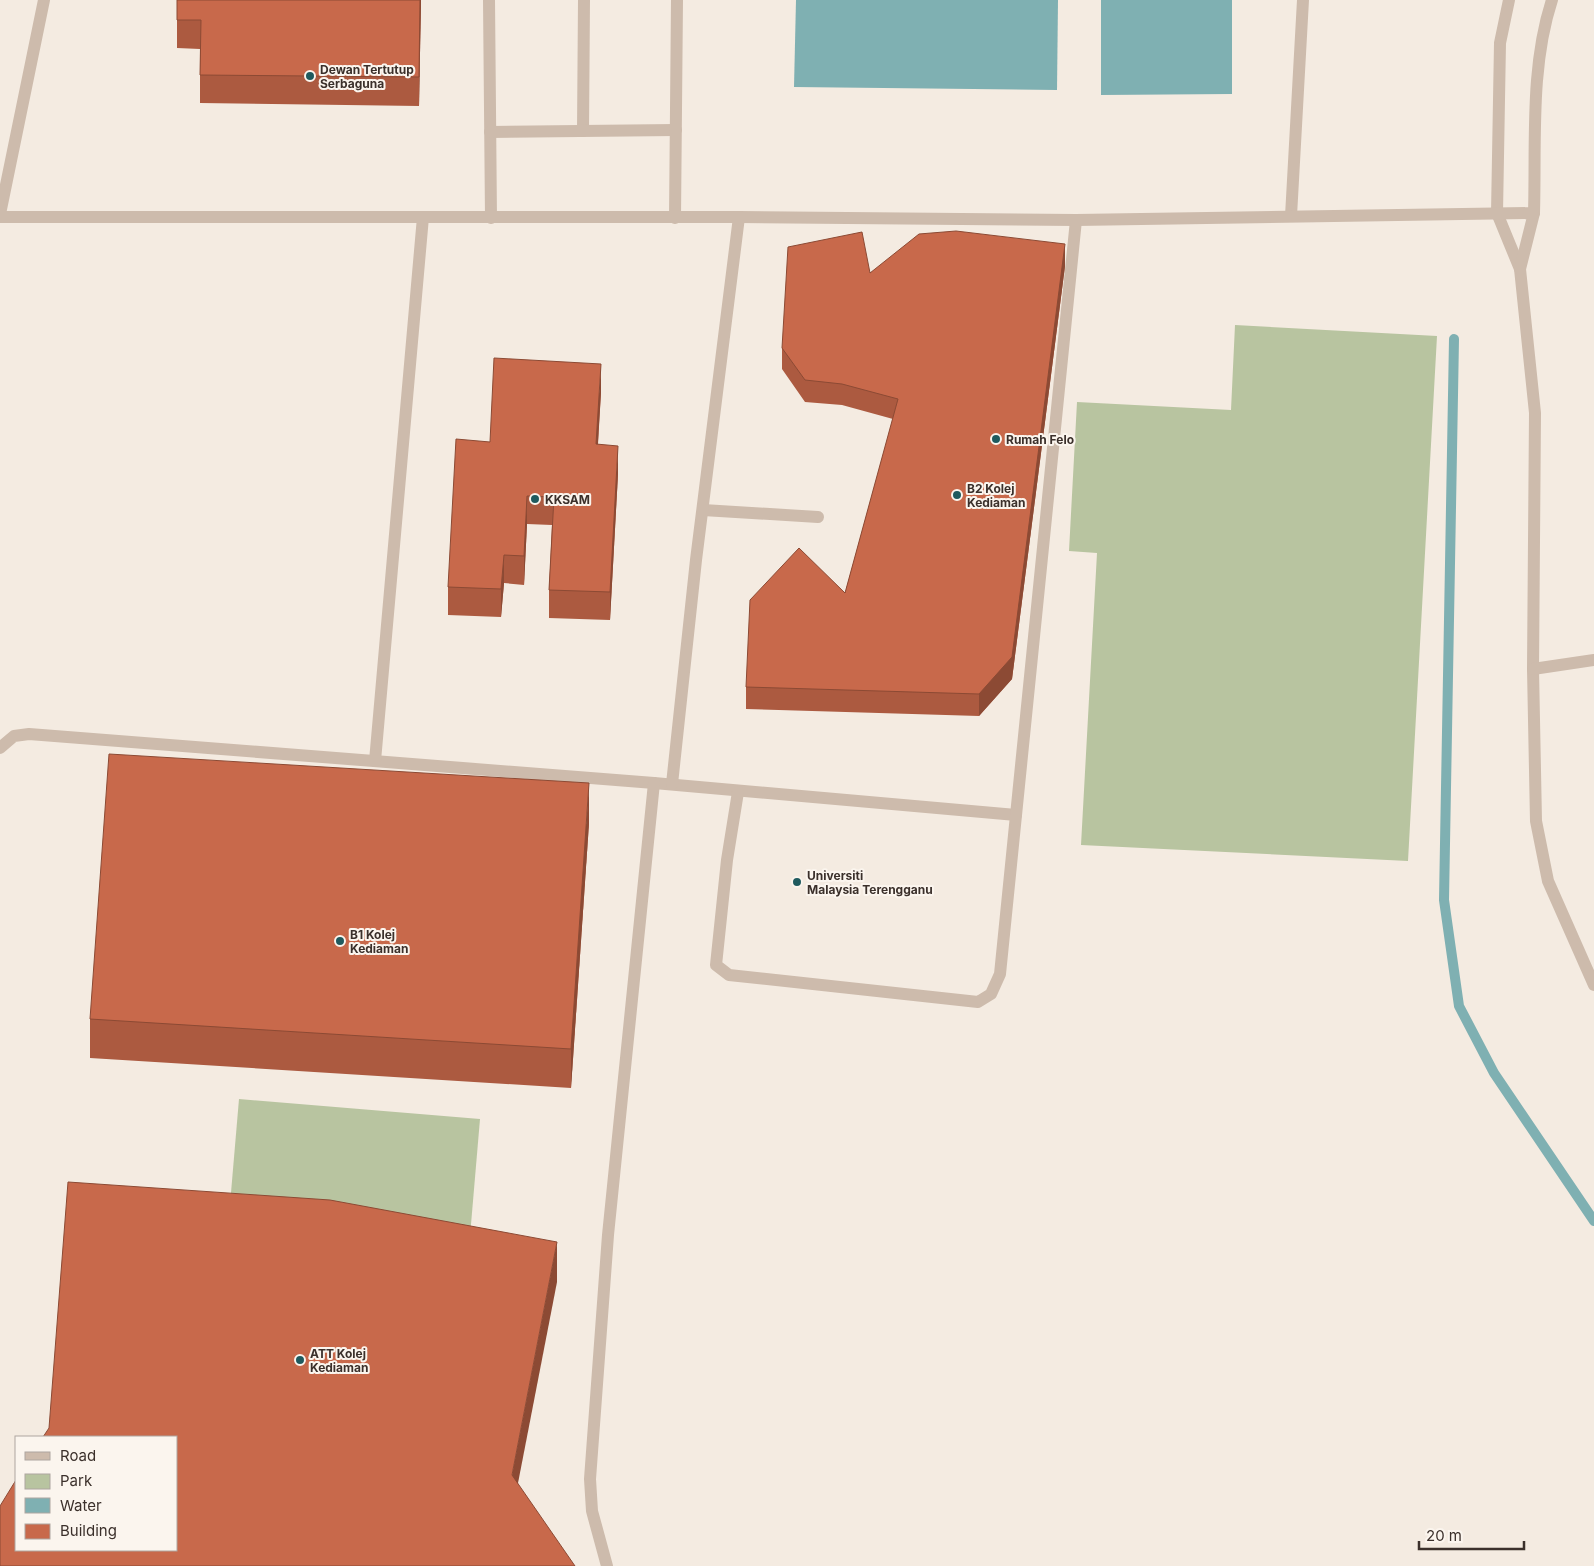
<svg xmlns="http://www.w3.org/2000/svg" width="1594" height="1566" font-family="Inter,sans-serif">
	<rect width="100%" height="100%" fill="#f4ebe1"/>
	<g fill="#b8c4a0">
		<polygon points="1235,325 1437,336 1408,861 1081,845 1097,553 1069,551 1077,402 1231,410"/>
		<polygon points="239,1099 480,1119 470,1236 229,1216"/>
	</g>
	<g fill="#7fb0b2">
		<polygon points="796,0 1058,0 1057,90 794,87"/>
		<polygon points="1101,0 1232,0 1232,94 1101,95"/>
	</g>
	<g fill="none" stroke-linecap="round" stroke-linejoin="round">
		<polyline stroke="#7fb0b2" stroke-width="10" points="1454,339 1444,900 1459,1006 1494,1073 1594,1221"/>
		<g stroke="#cdbbac" stroke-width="12">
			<polyline points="489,0 491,218"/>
			<polyline points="583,131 584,0"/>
			<polyline points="490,132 676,130"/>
			<polyline points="1497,213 1520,269 1535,413 1533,669 1536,821 1548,881 1594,985"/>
			<polyline points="675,218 677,0"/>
			<polyline points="1520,269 1534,213"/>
			<polyline points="703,510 818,517"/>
			<polyline points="1533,669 1594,660"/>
			<polyline points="0,748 14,736 29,734 654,783 1016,815"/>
			<polyline points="375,761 423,217"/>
			<polyline points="672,784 696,560 739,217"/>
			<polyline points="738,792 727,860 716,965 729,975 978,1002 991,994 1000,974 1076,220"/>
			<polyline points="607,1566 592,1511 590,1479 608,1235 654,783"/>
		</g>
		<g stroke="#cdbbac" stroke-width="12">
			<polyline points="1497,213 1500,43 1509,0"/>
			<polyline points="0,214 44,0"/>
			<polyline points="1291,216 1303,0"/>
			<path d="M0 217H739L1076 220 1534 213C1536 143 1530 67 1552 0"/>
		</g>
	</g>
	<g fill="#ac5a40">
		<polygon points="421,0 419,106 200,103 200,49 177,48 177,20"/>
		<polygon points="1065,266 1012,679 979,716 746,709 746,687 845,593 893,419 842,405 805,402 782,369 782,348 870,273"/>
		<polygon points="601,392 598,444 618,474 610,620 549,618 549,590 552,525 527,524 524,585 504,583 501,617 448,615 448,587 490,442"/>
		<polygon points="589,823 571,1088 90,1058 90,1019"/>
	</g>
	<g fill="#8c4a34">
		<polygon points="420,0 421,0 419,106 419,77"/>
		<polygon points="1065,244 1065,266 1012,679 979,716 979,694"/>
		<polygon points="601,364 601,392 596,473 596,444"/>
		<polygon points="618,446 618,474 610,620 610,592"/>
		<polygon points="527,496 527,524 524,585 524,556"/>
		<polygon points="504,555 504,583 501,617 501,589"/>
		<polygon points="589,783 589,823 571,1088 571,1049"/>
		<polygon points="557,1242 557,1282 512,1514 512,1475"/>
	</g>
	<g fill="#c8694b" stroke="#8c4a34">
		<polygon points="177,0 420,0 419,77 200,75 201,20 177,20"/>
		<polygon points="956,231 1065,244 1012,657 979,694 746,687 750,600 799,548 845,593 898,399 842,384 805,380 782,348 788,247 862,232 870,273 919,234"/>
		<polygon points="494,358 601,364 596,444 618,446 610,592 549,590 554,497 527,496 524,556 504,555 501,589 448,587 456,439 490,442"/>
		<polygon points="109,754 589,783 571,1049 90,1019"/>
		<polygon points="68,1182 330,1200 557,1242 512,1475 575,1566 0,1566 0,1506 16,1480 16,1550 176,1550 176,1437 43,1437 49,1428"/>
	</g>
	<g fill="#1f5a5e" stroke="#fbf5ee" stroke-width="2">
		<circle cx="310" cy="76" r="5"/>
		<circle cx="996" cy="439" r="5"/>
		<circle cx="957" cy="495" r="5"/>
		<circle cx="535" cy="499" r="5"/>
		<circle cx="797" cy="882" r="5"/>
		<circle cx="340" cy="941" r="5"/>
		<circle cx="300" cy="1360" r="5"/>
	</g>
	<g text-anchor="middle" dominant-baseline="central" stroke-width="4" stroke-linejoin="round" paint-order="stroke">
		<g font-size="12" font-weight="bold" fill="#3b302b" stroke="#fbf5ee" text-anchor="start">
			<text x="320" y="69">Dewan Tertutup<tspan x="320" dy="14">Serbaguna</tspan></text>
			<text x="1006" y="439">Rumah Felo</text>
			<text x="967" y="488">B2 Kolej<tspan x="967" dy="14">Kediaman</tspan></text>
			<text x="545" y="499">KKSAM</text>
			<text x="807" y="875">Universiti<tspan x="807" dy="14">Malaysia Terengganu</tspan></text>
			<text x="350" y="934">B1 Kolej<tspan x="350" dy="14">Kediaman</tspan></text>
			<text x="310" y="1353">ATT Kolej<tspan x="310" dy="14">Kediaman</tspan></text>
		</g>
	</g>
	<rect x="15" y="1436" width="162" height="115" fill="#fbf5ee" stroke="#aea6a0"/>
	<rect x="25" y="1452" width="25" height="8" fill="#cdbbac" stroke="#aea6a0"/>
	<text x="60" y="1461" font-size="15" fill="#3b302b">Road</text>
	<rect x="25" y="1474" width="25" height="15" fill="#b8c4a0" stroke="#aea6a0"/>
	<text x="60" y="1486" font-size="15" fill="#3b302b">Park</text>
	<rect x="25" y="1498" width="25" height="15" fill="#7fb0b2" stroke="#aea6a0"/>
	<text x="60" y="1511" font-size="15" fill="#3b302b">Water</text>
	<rect x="25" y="1524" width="25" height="15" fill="#c8694b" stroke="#aea6a0"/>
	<text x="60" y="1536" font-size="15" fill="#3b302b">Building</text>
	<path d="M1419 1541v8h105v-8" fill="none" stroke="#3b302b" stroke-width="2.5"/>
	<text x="1426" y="1541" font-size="15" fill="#3b302b" stroke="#fbf5ee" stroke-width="4" paint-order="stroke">20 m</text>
</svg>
